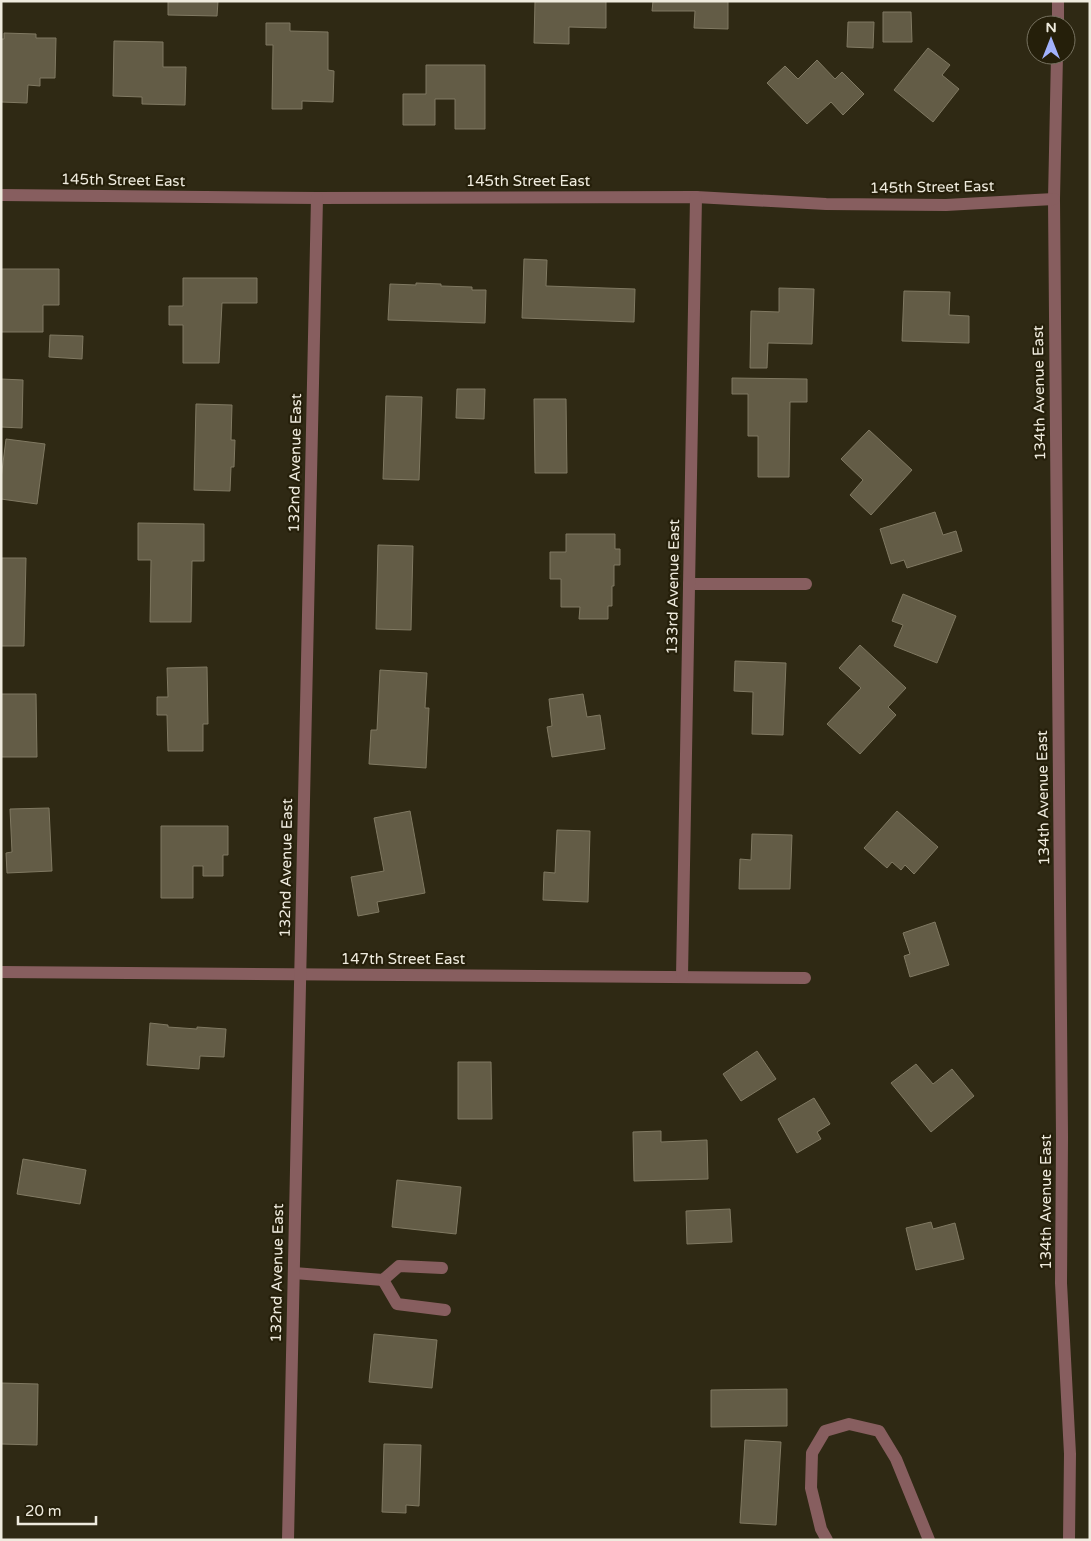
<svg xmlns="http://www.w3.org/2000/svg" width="1091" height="1541" font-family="'Varela Round',sans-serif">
	<rect width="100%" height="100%" fill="#2f2914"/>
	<g fill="#635c46" stroke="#807962">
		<polygon points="168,1 218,1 217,16 168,15"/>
		<polygon points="535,1 606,1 606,28 569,27 569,44 534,43"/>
		<polygon points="653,1 728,1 728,29 694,28 695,11 652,11"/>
		<polygon points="883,12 911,12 912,42 883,42"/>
		<polygon points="848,22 874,22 873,48 847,47"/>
		<polygon points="266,23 290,23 290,31 328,32 328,70 334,71 333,102 302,101 302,109 272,109 273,45 266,45"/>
		<polygon points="4,33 36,34 36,38 56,38 55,78 40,78 40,86 28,85 27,103 1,102 1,39 4,39"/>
		<polygon points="114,41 163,42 163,67 186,67 185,105 142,104 142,97 113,96"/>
		<polygon points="928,48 950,65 942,75 959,89 933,122 894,90"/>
		<polygon points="817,60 835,79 842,72 864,94 843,115 831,102 807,124 767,83 785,66 798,79"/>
		<polygon points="426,65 485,65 485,129 455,129 455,99 435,99 435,125 403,125 403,94 426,94"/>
		<polygon points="524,259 547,260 546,286 635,289 634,322 522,318"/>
		<polygon points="1,269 59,269 59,305 43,305 43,332 1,332"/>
		<polygon points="183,278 257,278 257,303 222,303 219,363 183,363 183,325 169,325 169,306 183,306"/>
		<polygon points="416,283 441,284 441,286 472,287 472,290 486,290 485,323 388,320 390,284 416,285"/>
		<polygon points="779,288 814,289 812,344 768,343 767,368 750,368 751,311 779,312"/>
		<polygon points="904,291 950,292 949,315 969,316 969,343 902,341"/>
		<polygon points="50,335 83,336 82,359 49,357"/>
		<polygon points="732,378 807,379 807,402 790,402 789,477 758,477 758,436 748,436 748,394 732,394"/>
		<polygon points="1,379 23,380 22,428 1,427"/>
		<polygon points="457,389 485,389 484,419 456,418"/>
		<polygon points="386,396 422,397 419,480 383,479"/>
		<polygon points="534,399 566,399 567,473 535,473"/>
		<polygon points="196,404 232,405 231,440 235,440 234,467 231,467 230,491 194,490"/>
		<polygon points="869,430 912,470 871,515 850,495 863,480 841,459"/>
		<polygon points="6,439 45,444 37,504 1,499 1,479"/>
		<polygon points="935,512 943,535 956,531 962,551 907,568 904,560 891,564 880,529"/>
		<polygon points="138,523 204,524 204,561 192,561 191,622 150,622 151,560 138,560"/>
		<polygon points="566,534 615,534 615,549 620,549 620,565 614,565 614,586 612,586 612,606 608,606 608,619 579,619 580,607 561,607 561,579 550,579 550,552 566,552"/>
		<polygon points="378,545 413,546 411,630 376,629"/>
		<polygon points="1,558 26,558 24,646 1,646"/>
		<polygon points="903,594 956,616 937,663 894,646 903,625 892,621"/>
		<polygon points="860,645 906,688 888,707 896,715 860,754 827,724 861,688 839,668"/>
		<polygon points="735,661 786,663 783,735 752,734 753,692 734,691"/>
		<polygon points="207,667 208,724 203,724 203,751 168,751 167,715 157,715 157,697 168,697 167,668"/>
		<polygon points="380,670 427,673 425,708 429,708 426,768 369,764 371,730 377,730"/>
		<polygon points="1,694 36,694 37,757 1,757"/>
		<polygon points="583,694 587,717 600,715 605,749 552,757 547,727 552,726 549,699"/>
		<polygon points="49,808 52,871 7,873 6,853 12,852 10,809"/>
		<polygon points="410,811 425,893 377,902 379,912 358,916 351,877 384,871 374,818"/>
		<polygon points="897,811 938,847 914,874 905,865 901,870 892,862 887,868 864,848"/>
		<polygon points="161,826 228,826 228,855 223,855 223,876 203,876 203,866 193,866 193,898 161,898"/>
		<polygon points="557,830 590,831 588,902 543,900 544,872 555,873"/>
		<polygon points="752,834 792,835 790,889 739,889 740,859 751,860"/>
		<polygon points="935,922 949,965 910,977 904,956 910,954 903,933"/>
		<polygon points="150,1023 168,1025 168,1027 197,1029 197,1027 226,1029 224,1057 200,1056 199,1069 147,1065"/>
		<polygon points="757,1051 776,1079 741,1101 723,1074"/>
		<polygon points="458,1062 491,1062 492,1119 458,1119"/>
		<polygon points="916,1064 933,1084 952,1069 974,1096 931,1132 891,1083"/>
		<polygon points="814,1098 830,1124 817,1132 821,1139 797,1153 778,1119"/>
		<polygon points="661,1131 661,1142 707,1140 708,1179 634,1181 633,1132"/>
		<polygon points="23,1159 86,1170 80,1204 17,1194"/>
		<polygon points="397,1180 461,1187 456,1234 392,1227"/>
		<polygon points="730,1209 732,1242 687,1244 686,1211"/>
		<polygon points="931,1222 933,1229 955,1223 964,1259 916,1270 906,1228"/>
		<polygon points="374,1334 437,1340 432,1388 369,1382"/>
		<polygon points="1,1383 38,1384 37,1445 1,1444"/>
		<polygon points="787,1389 787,1426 711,1427 711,1390"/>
		<polygon points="745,1440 781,1442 776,1525 740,1523"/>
		<polygon points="384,1444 421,1445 419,1506 406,1505 406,1513 382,1512"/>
	</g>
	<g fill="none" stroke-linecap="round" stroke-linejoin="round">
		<g stroke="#875e5f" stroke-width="12">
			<polyline points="1058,25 1058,1"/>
			<polyline points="1057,55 1054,199 1062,1137 1061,1283 1070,1454 1069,1540"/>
			<polyline points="1,195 317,198 696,197 826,204 946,205 1054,199"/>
			<polyline points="689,584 806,584"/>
			<polyline points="1,972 805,978"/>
			<polyline points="682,977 696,197"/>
			<polyline points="294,1273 383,1280 399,1266 442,1268"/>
			<polyline points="383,1280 397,1304 445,1310"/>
			<polyline points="288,1540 317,198"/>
			<polyline points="827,1540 821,1529 811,1488 812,1453 825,1431 849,1424 879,1431 896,1459 929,1540"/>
		</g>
	</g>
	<g text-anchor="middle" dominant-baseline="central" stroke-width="4.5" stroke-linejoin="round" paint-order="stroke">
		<g font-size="15" fill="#efebde" stroke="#251f0a">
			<text transform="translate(123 180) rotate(1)">145th Street East</text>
			<text x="528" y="181">145th Street East</text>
			<text transform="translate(932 187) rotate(-1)">145th Street East</text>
			<text transform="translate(1039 393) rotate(-91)">134th Avenue East</text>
			<text transform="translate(295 463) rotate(-89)">132nd Avenue East</text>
			<text transform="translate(673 587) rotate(-89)">133rd Avenue East</text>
			<text transform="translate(1043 798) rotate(-91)">134th Avenue East</text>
			<text transform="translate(286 868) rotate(-89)">132nd Avenue East</text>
			<text x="403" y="959">147th Street East</text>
			<text transform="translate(1046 1202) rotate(-90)">134th Avenue East</text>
			<text transform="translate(277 1273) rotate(-89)">132nd Avenue East</text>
		</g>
	</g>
	<rect width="1091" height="1541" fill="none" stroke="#efebde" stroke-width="5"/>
	<g transform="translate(1051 40)"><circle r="24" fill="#251f0a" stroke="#76715f"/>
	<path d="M0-4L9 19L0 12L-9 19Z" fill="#a2b2fd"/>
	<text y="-8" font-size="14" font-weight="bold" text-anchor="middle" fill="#efebde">N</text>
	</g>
	<path d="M18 1516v8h78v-8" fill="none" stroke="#efebde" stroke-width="2.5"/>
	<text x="25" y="1516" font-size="15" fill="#efebde" stroke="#251f0a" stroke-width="4" paint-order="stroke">20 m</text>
</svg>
